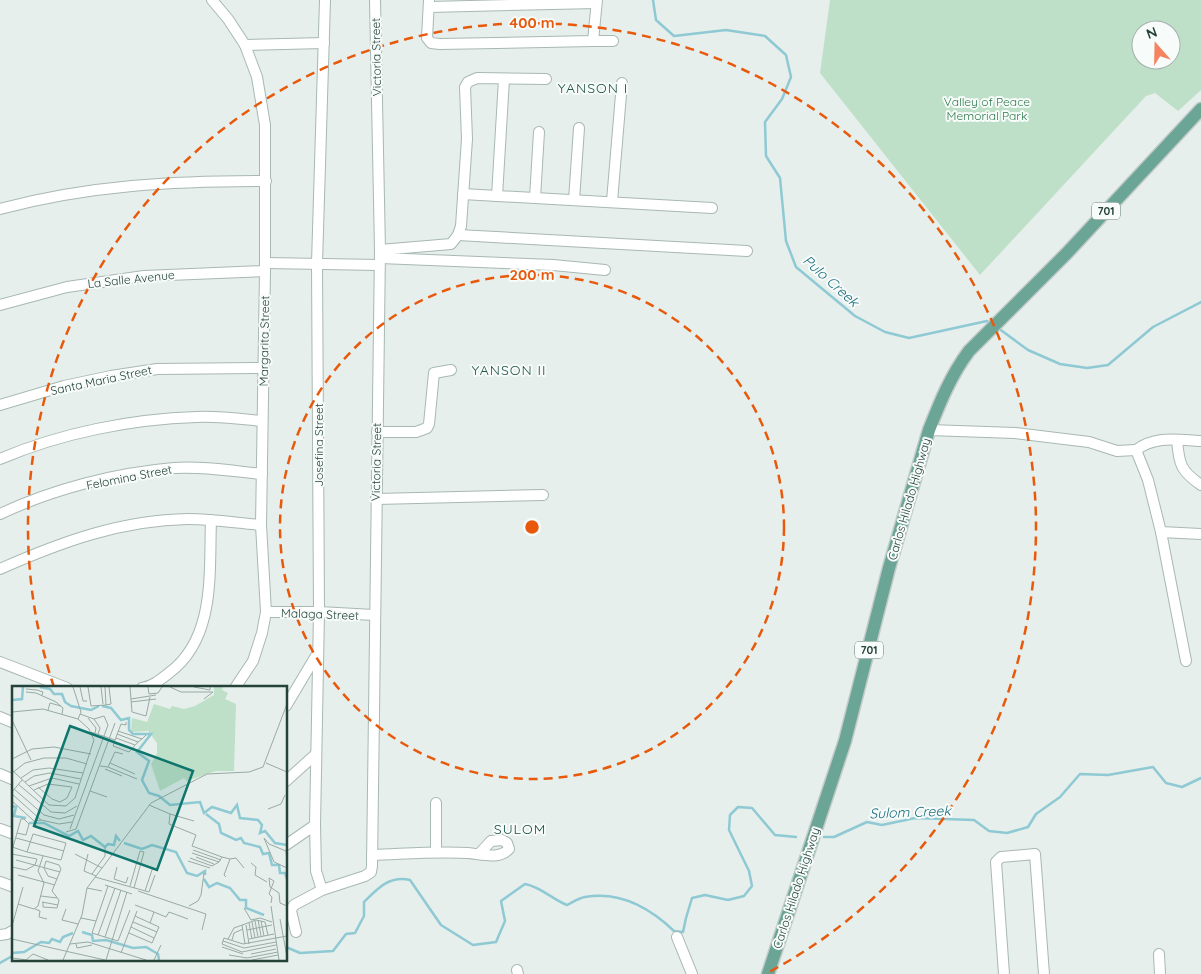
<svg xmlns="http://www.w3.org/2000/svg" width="1201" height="974" font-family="Quicksand,sans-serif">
	<rect width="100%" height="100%" fill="#e6efeb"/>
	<path fill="#bfe0c8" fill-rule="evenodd" d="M830 0H1201V90L1178 111 1155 93 1146 96 980 275 820 73ZM1141 30H1171V60H1141Z"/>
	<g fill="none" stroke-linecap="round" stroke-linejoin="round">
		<g stroke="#8ec9d4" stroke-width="2.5">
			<polyline points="653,0 656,20 674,36 726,30 765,36 786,55 791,77 782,99 765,122 766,156 780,178 786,241 796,267 855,316 885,332 909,338 987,321 991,324"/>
			<polyline points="998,328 1028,350 1060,364 1087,368 1108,365 1153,327 1201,302"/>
			<polyline points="824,837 834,837 867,822 882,825 915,818 974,820 989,831 1007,833 1028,827 1036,814 1060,797 1080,774 1108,775 1153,767 1166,783 1182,787 1201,778"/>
			<path d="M286 947 300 953 333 951 346 934 355 933 364 916V902C378 888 390 875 410 880L441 925 473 945 496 942 505 921 501 901 525 884C541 887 552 899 567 905 573 902 579 898 585 897 619 891 650 908 674 931L683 932 686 918 692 898 705 895 728 900 744 896 752 886 749 871 729 830 730 815 738 807 752 808 775 835 796 837"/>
			<polyline points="0,963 14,955"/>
		</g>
		<g stroke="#a8b8b2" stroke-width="12">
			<g id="minor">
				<polyline points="212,0 228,19 245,45 257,77 265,125 265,271 261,525 266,612 262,633 253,661 235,688"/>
				<polyline points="429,0 427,38 431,43 440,44 593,41 597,0"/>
				<polyline points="429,7 596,3"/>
				<polyline points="593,41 613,41"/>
				<polyline points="245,45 324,43"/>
				<polyline points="463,194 712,208"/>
				<polyline points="497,196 504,79"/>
				<polyline points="535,198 539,132"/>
				<polyline points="574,200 579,128"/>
				<polyline points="612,201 622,83"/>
				<path d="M0 209C89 185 174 181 266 181"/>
				<polyline points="458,235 747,251"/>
				<polyline points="380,250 451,244 458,235 461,226 467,139 465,87 468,82 477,78 546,79"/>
				<polyline points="380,258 553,265 605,270"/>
				<polyline points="266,263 379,265"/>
				<polyline points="0,305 67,287 144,276 265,271"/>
				<polyline points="0,405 64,386 111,376 157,369 264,368"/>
				<polyline points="929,430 1015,433 1089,442 1117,451 1136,450"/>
				<polyline points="377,432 416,432 427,428 429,424 434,373 451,370"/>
				<path d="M1177 440C1179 465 1181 471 1201 485"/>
				<path d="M1201 441C1178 440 1156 435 1136 450L1148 480 1161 532 1201 534"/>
				<path d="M0 459C61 433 131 419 197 417 218 416 241 419 262 421"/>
				<polyline points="376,499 543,495"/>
				<path d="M0 514C53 489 115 473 174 468 202 466 233 471 262 474"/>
				<polyline points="1161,532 1186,661"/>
				<path d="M0 569C61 542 121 520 188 519 212 519 237 523 261 525"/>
				<polyline points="266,612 319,612 374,615"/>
				<polyline points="0,662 67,688"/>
				<path d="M142 688C153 686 160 680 169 673 216 638 209 573 211 520"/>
				<polyline points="286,706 317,654"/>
				<polyline points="0,717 14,723"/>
				<polyline points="0,774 14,780"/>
				<polyline points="286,781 316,754"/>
				<polyline points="0,829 14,834"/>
				<polyline points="286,845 315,825"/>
				<polyline points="436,852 436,803"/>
				<path d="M372 855C404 854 436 851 468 853 481 854 499 860 509 849L507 843 502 840 491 841 479 854"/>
				<polyline points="0,882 14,887"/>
				<polyline points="322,890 316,871 315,825 319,612 317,263 325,0"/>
				<polyline points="296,932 291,911 292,908 294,905 322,890 365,876 371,872 372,866 380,250 375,0"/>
				<polyline points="0,935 7,934 14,930"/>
				<polyline points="677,937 692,974"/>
				<polyline points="1159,954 1160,974"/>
				<polyline points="517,970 518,974"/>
				<polyline points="1004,974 996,862 1001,857 1035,854 1044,974"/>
			</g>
		</g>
		<g stroke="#c2cac8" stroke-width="15">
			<path id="major" d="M768 974 845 741 889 568 929 430C940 402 951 375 969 351L1066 254 1201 109"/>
		</g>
		<use href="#minor" stroke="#fff" stroke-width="10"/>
		<use href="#major" stroke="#6aa596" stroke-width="12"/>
	</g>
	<g fill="none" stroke="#e8590c" stroke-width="2.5" stroke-dasharray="9 6">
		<circle cx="532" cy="527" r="252"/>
		<path d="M54 687A504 504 0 1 1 769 972"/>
	</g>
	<g text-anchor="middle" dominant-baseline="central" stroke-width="4" stroke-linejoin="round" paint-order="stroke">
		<g fill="#f7fbf9" stroke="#637a73" stroke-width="1">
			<rect x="1092" y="202.5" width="28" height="17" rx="4"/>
			<rect x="855" y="641.5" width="28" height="17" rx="4"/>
		</g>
		<g font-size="11" font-weight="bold" fill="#24423a">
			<text x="1106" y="211">701</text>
			<text x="869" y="650">701</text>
		</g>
		<g font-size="12" fill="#24423a" stroke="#f7fbf9">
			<text transform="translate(376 57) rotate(-91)">Victoria Street</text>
			<text transform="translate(131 279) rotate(-6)">La Salle Avenue</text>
			<text transform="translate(264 341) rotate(-89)">Margarita Street</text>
			<text transform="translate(101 380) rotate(-12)">Santa Maria Street</text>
			<text transform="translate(318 445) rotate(-90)">Josefina Street</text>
			<text transform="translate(376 462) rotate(-89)">Victoria Street</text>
			<text transform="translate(129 477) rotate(-11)">Felomina Street</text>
			<text transform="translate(909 499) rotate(-74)">Carlos Hilado Highway</text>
			<text transform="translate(320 614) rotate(2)">Malaga Street</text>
			<text transform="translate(796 888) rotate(-72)">Carlos Hilado Highway</text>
		</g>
		<g font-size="12" fill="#2d7a4b" stroke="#f7fbf9">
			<text x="987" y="101">Valley of Peace<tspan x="987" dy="14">Memorial Park</tspan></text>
		</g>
		<g font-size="14" letter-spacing="1" fill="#1f5548" stroke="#f7fbf9">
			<text x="593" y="88">YANSON I</text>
			<text x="509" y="370">YANSON II</text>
			<text x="520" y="829">SULOM</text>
		</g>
		<g font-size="14" font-style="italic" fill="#1c6f80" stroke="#f7fbf9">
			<text transform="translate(831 281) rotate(42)">Pulo Creek</text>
			<text transform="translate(910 812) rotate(-2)">Sulom Creek</text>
		</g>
	</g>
	<g transform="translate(12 686)">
		<rect width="275" height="275" fill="#e6efeb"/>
		<path d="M202 1H211L210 4 216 7 213 13 224 18 222 85H204L175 95 172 92 148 105 139 78 145 67V57L136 45 119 46 120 32 135 36 142 18 158 23 160 20 172 23 183 20 202 9Z" fill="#bfe0c8"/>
		<path fill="none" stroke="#8ec9d4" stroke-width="2.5" d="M28 1 38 3 42 8H50L53 16 59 20 79 24 87 20M0 14 10 13 11 1M90 20 99 22 109 34 117 32V44L121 48H139L125 66 137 75 130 94 137 107 147 110 158 119 188 116 192 127 200 121 219 127 225 119 228 132 246 134 250 139 248 147 253 145 263 157 275 159M0 120 4 121 2 130 14 132M194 128 207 138 209 147 224 154 229 152 232 157 248 161 251 168 257 167 260 179H267L268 187H273L275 193M17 137H32L57 150 66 145 71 154 79 150 93 161 96 158 102 159 104 150 108 155M112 157 130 163 140 159 164 166 175 187 185 190 193 185V189M192 193 197 201 205 197 218 202 228 214H234V222L252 229M70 246 80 249 81 255 94 254 121 262 134 261 146 268 147 274M0 267 12 266 29 256 37 257 40 253 48 256 51 251 61 247"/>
		<path fill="none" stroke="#98aaa4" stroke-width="1" d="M61 1 69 26 66 33M68 1 71 15H75M76 1 79 20 94 19M89 1 91 18M93 1 94 19 99 18 97 1M118 1 120 26M136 1 137 8 146 7 150 1M158 1 169 6H201L192 13M182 1 198 4V1M14 3 25 4 31 6 30 9M14 6 24 7 44 16 51 22 50 28M119 13 144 9M119 16 144 13M36 24 38 17 49 20M0 26 31 23 66 33 77 43 82 54 63 112 54 120 37 119 0 84M120 26 134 30 138 11M68 28 82 33 92 30M76 32 84 42 83 47M82 33 88 42 86 48M0 34 19 74M106 45 130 53 134 49M79 46 103 54 109 38 114 39V36M105 48 126 56 130 53M104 52 123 59M103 54 101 60 117 66 126 56M102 57 119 62M0 73 20 63 42 61 79 68M98 77 123 88M254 77 275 86M88 80 96 81 103 66 111 68M96 81 125 93M93 83 110 90M0 87 13 77 32 72H54L75 78M9 92 21 84 37 82 71 87M13 96 22 90 38 87 69 93M6 98 39 126 53 127 65 120M17 100 40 92 67 98M26 101 40 113 48 116 55 112 60 101M2 103 32 129 47 133 62 129M22 104 36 98 60 101M78 105 95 111M0 106 10 94M0 108 29 134 47 138 60 136M0 115 22 135 29 134M137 119 158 128M256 123 269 118 273 109M58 143 96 39 92 30M54 146 64 143 103 37M4 152 52 165M0 161 15 166 49 174 54 157 21 148 15 166M1 161 9 133H12L17 138 14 149 5 147M181 164 209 174M180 167 207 176 210 171 180 160 184 149 157 138 158 128 182 135M0 168 25 173 23 179 14 184 0 181M63 168 90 182M76 168 72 185 84 190M184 171 202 178M210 171 218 173 212 189 214 191M178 172 200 180 207 176M218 173 224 172 232 182M4 174 48 186M176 175 198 182M275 175 274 165 257 158 252 152 262 176 275 182M239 177 244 181 243 189 255 196M105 181 102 193 114 197 116 191M80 188 93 170V161M6 189 43 199M83 191 137 206 143 189M257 192 258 201 267 207 268 217 275 220M257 192 262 195 257 208 260 211 259 217M93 199 120 208M96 200 80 247 106 255 118 224M118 200 128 165 132 166M75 202 90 205M122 202 132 166M126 205 194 228 190 244M133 205 141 181M29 210 45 212M30 216 46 219M31 216V221L45 222 47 214 40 205 49 183 47 179 34 175 32 182 36 190 45 193M6 218 22 223 26 220 32 197 26 185 31 170M123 219 142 226 138 237M177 220 186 215 189 209 192 187M259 220 267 274M232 222 239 234 248 232 260 236M23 223 28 225 27 231 35 233M54 223 50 234 66 238M142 226 154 231 157 226 176 233M123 230 147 241M69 232 84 235M268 233 275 271M246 234 249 250M243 235 246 251M249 235 252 250M121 236 145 246M240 236 243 252M237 237 240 253M230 239 233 258M234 239 237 258M0 240 11 201M119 241 142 252M235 244 260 239M117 247 140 257 147 241M86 249 103 202M93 251 109 204M0 253 93 274M216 253 222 242 244 234 253 236 256 249M237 253 262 248M220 254 222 247 231 243M211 255 232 262 264 256M58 258 76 256 134 274M64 258 65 262 80 259M264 259 230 266 210 258 212 252 231 258 275 250M210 261 231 268M109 267 125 225M239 268 264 263M217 269 235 272 266 266M0 272 15 274M14 274 21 268 36 274M51 274 70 229 75 202 139 117 195 88 237 86 251 81 275 18M94 274 115 206M142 274 149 259M240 274 266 269"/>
		<path fill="#0f766e" fill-opacity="0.15" stroke="#0f766e" stroke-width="2.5" d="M58 40 181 85 145 184 22 140Z"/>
		<rect width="275" height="275" fill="none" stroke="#24423a" stroke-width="2.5"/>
	</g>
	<circle cx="532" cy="527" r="8" fill="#e8590c" stroke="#f7fbf9" stroke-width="2.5"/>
	<g font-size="15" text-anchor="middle" font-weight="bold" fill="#e8590c" stroke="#f7fbf9" stroke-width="4" stroke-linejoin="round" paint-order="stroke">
		<text x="532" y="28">400 m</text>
		<text x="532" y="280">200 m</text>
	</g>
	<g transform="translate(1156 45) rotate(340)"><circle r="24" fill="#f7fbf9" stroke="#a3b1ad"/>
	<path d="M0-4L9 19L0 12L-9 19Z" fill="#f4845f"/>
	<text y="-8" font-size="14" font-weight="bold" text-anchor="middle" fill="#24423a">N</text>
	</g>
</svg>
